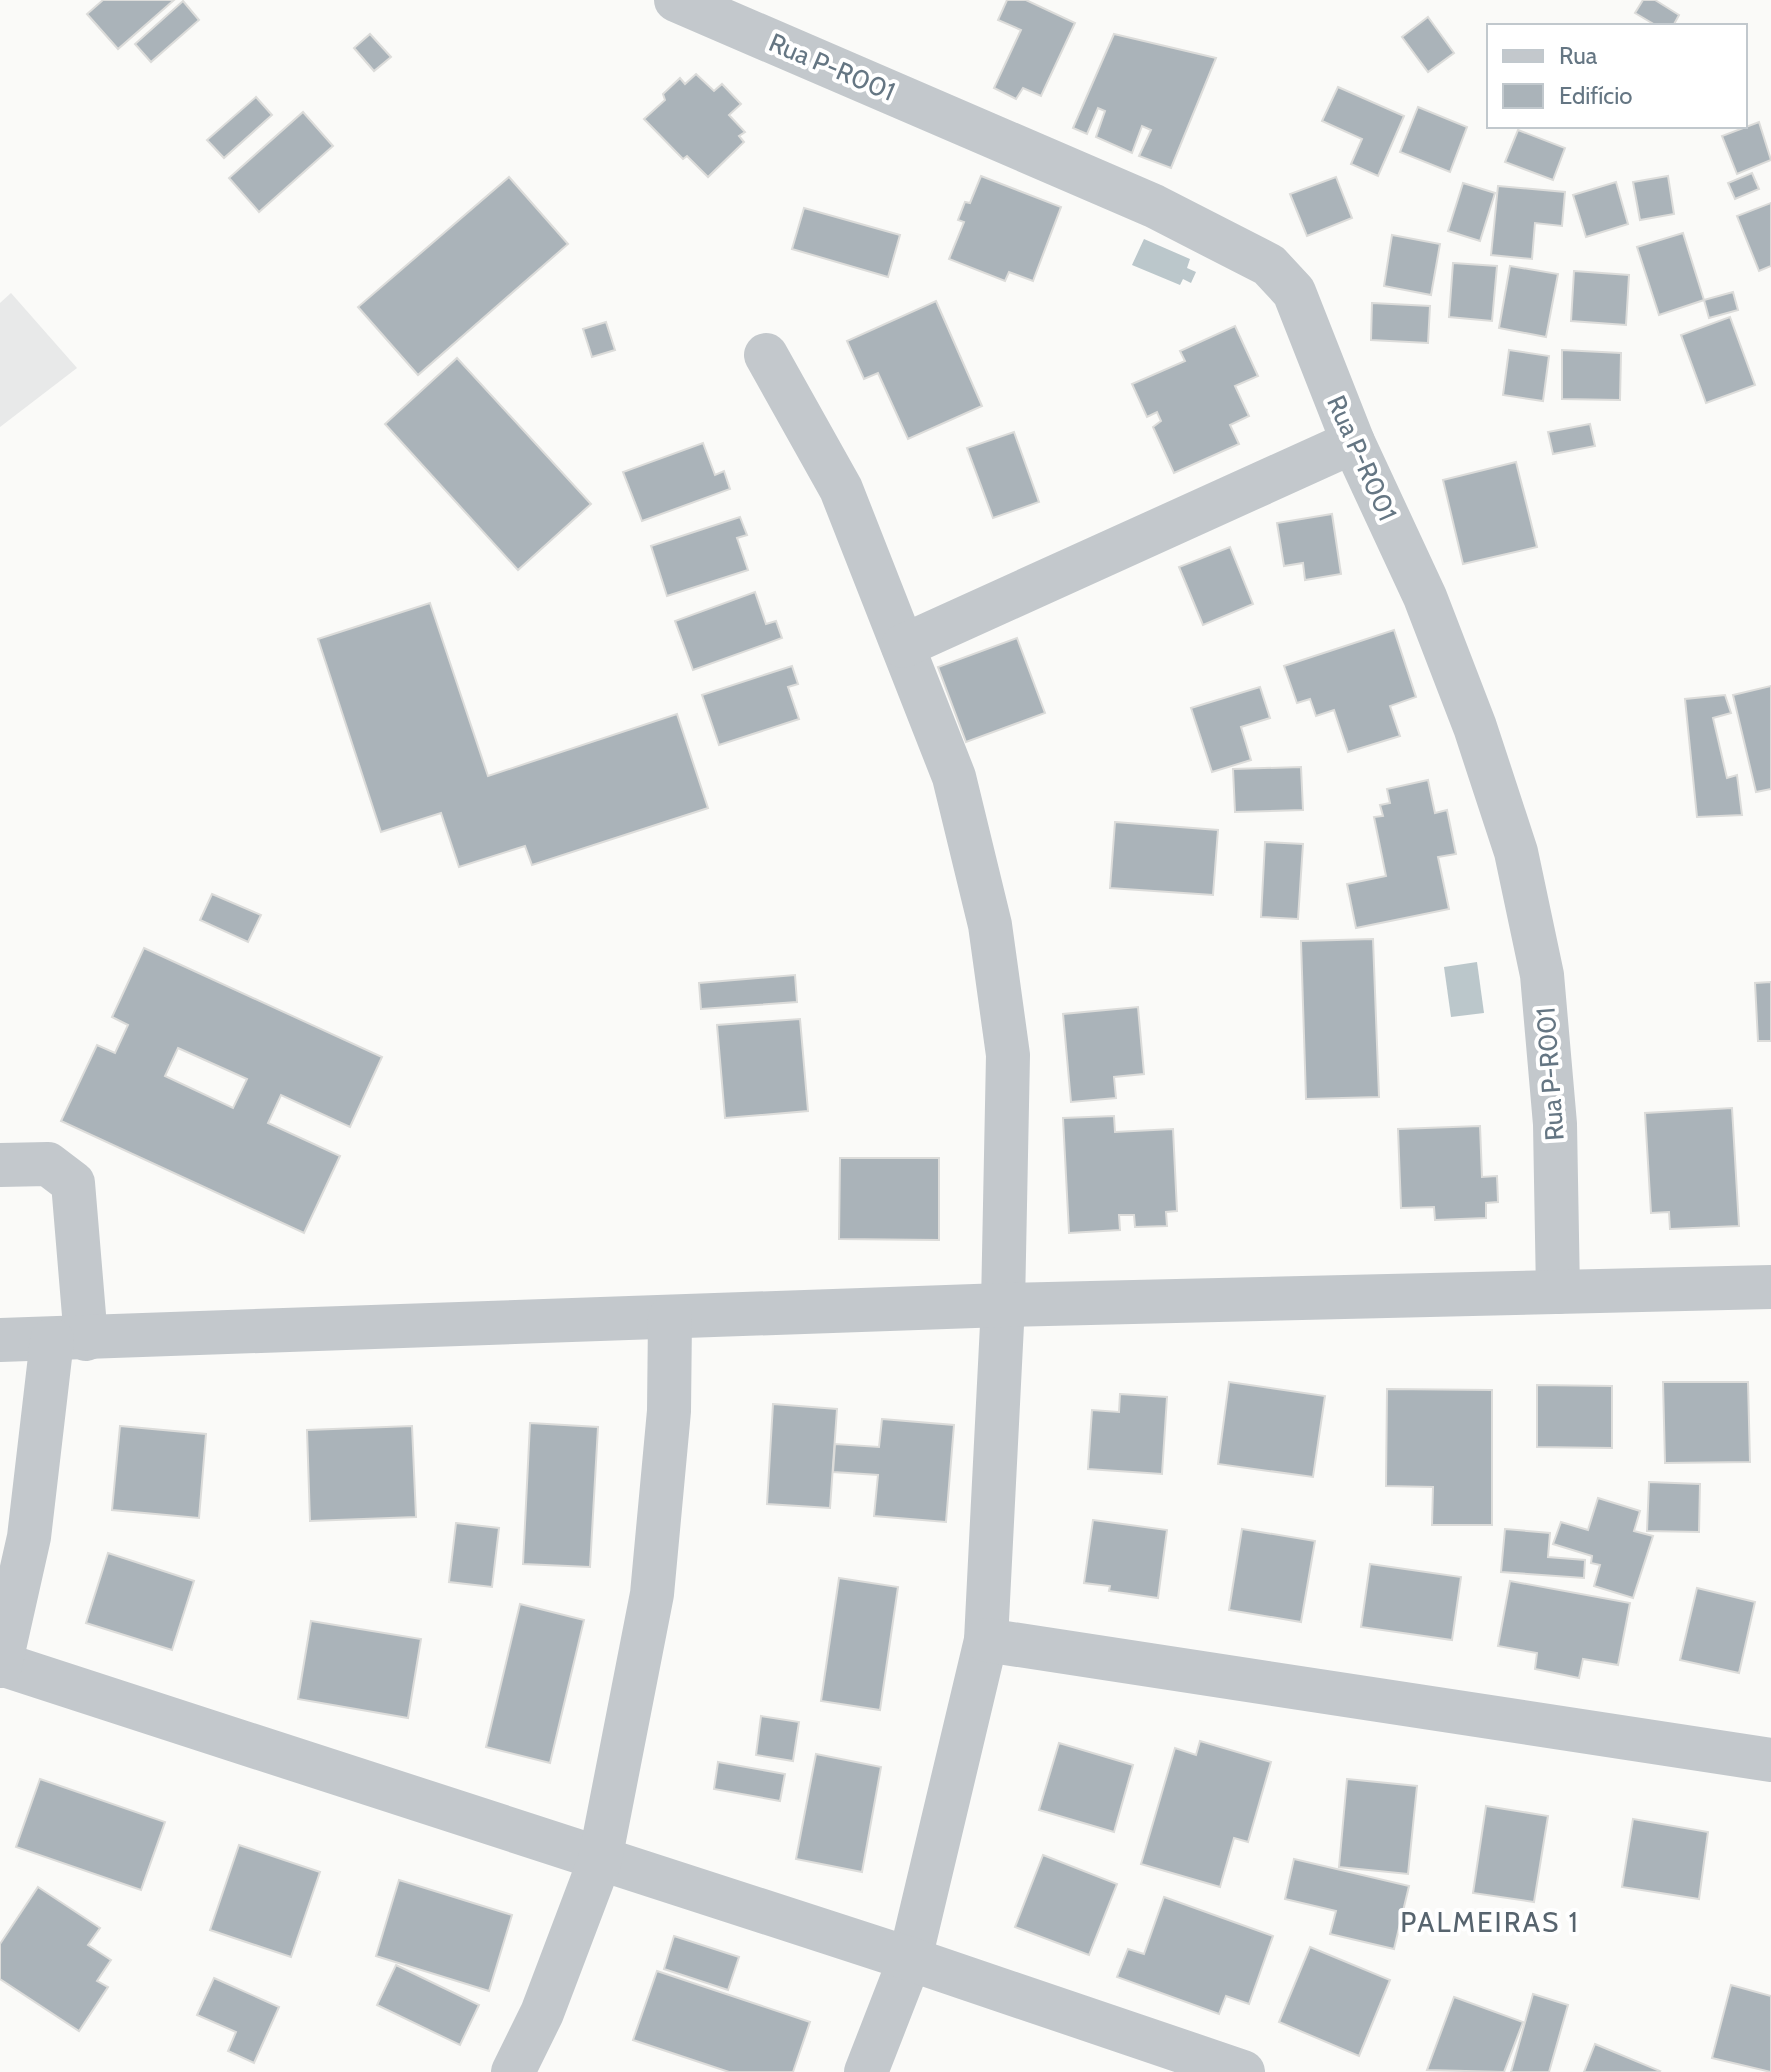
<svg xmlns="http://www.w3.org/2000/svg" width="1771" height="2072" font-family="Cabin,sans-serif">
	<rect width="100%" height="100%" fill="#fafaf8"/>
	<polygon fill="#e8e9e9" points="11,293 77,368 0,427 0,303"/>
	<g fill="#bbc7cb">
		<polygon points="1144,239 1190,259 1187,268 1196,272 1191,283 1183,279 1180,285 1132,265"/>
		<polygon points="1477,962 1484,1013 1451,1017 1444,967"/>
	</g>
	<g fill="#aab3b9" stroke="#dcdcda" stroke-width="2" fill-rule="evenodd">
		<polygon points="103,0 174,0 118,49 87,14"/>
		<polygon points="1007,0 1026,0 1075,23 1041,96 1023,88 1016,99 994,88 1021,30 998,20"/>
		<polygon points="1643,0 1655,0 1679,15 1673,26 1657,26 1635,13"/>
		<polygon points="183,1 199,20 151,62 135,44"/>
		<polygon points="1428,17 1454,53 1428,72 1402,37"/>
		<polygon points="370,34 391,57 374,71 354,48"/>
		<polygon points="1114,34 1216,58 1171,168 1139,156 1151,130 1142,126 1132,153 1096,137 1105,111 1098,108 1087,134 1073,128"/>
		<polygon points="696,74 714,91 722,84 741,104 729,115 745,132 739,136 744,142 708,177 687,156 683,159 644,119 665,100 663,94 680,78 685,84"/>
		<polygon points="1338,87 1404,116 1378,176 1351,164 1362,139 1322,121"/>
		<polygon points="256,97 272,115 224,158 207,140"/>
		<polygon points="1418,107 1467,127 1450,172 1400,152"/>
		<polygon points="303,112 333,146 259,212 229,178"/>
		<polygon points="1759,122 1771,160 1737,174 1722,136"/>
		<polygon points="1518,130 1565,148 1553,180 1505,162"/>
		<polygon points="1752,173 1759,189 1735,199 1728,183"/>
		<polygon points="981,176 1061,207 1033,281 1009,272 1005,281 949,259 964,222 958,220 965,202 970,203"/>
		<polygon points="1668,176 1674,214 1640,220 1633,182"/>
		<polygon points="509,177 568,244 418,375 358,307"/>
		<polygon points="1336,177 1352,218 1307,236 1290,194"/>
		<polygon points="1616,182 1628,224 1586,237 1573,195"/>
		<polygon points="1463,183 1495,193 1480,241 1448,231"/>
		<polygon points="1498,186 1565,192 1562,226 1535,223 1532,259 1491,255"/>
		<polygon points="1771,203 1771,266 1759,271 1737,216"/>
		<polygon points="804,208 900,235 888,277 792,249"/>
		<polygon points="1683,233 1704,300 1659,315 1637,247"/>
		<polygon points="1392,235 1440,244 1431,295 1384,286"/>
		<polygon points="1453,263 1497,266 1492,321 1449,317"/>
		<polygon points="1510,266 1558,274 1546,337 1499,328"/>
		<polygon points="1574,271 1629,275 1626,325 1571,321"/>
		<polygon points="1733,292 1738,310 1709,318 1704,300"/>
		<polygon points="936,301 982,406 908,439 878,373 864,379 847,341"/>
		<polygon points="1372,303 1430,306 1428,343 1371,340"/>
		<polygon points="1730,317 1755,385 1706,403 1681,335"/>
		<polygon points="606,322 615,350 592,357 583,329"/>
		<polygon points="1235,326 1258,376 1235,386 1249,416 1230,425 1239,444 1174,473 1153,427 1161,421 1157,412 1147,417 1132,384 1185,361 1180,351"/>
		<polygon points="1509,350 1549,356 1543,401 1503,395"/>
		<polygon points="1562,350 1621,353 1620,400 1562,399"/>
		<polygon points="457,358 591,504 518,570 385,424"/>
		<polygon points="1590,424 1595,446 1553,454 1548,432"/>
		<polygon points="1014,432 1039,502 993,518 967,448"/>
		<polygon points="703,443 715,475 724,471 730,489 642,521 623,472"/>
		<polygon points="1516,462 1537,547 1463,564 1443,480"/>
		<polygon points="1332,514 1341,574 1305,580 1303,563 1284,566 1277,523"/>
		<polygon points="740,517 747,535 737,538 748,570 667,596 651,546"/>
		<polygon points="1230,547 1253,604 1203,625 1179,567"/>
		<polygon points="755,592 766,624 776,621 782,638 693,670 675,621"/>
		<polygon points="430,603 488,776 677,714 708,808 532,865 525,846 459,867 441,813 381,832 318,639"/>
		<polygon points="1394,630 1416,697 1390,706 1400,736 1348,752 1334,710 1316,716 1310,699 1297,703 1284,666"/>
		<polygon points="1017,638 1045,713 966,742 938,667"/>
		<polygon points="792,666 798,684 788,687 799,719 719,745 702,695"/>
		<polygon points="1771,686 1771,789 1756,792 1733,695"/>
		<polygon points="1260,687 1270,718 1241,727 1251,760 1212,772 1191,708"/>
		<polygon points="1725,695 1731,713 1713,718 1727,778 1737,775 1742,815 1697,817 1685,699"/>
		<polygon points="1301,767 1303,810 1235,812 1233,769"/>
		<polygon points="1428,780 1435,813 1447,810 1456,854 1438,857 1449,909 1356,928 1347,884 1386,876 1374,817 1383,816 1380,805 1390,803 1387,789"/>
		<polygon points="1115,822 1218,830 1213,895 1110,888"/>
		<polygon points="1265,842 1303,844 1298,919 1261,917"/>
		<polygon points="212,894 261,915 248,942 200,920"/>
		<polygon points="1373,939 1379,1097 1306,1099 1301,941"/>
		<path d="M144 948 382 1057 350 1127 281 1095 268 1123 340 1156 304 1233 61 1121 97 1045 115 1053 128 1025 112 1017ZM178 1048 247 1079 233 1108 165 1076Z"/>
		<polygon points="795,975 797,1002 701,1009 699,983"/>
		<polygon points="1771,982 1771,1041 1758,1041 1755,983"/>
		<polygon points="1138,1007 1144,1074 1114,1077 1116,1098 1071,1102 1063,1014"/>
		<polygon points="800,1019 808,1111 725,1118 717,1025"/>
		<polygon points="1732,1108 1739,1226 1670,1229 1669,1212 1651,1213 1645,1113"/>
		<polygon points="1114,1116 1115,1132 1173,1129 1177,1211 1166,1212 1167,1226 1135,1227 1134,1215 1119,1215 1120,1230 1069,1233 1063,1118"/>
		<polygon points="1480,1126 1482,1177 1497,1176 1498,1202 1486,1203 1486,1218 1435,1220 1434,1207 1401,1208 1398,1129"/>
		<polygon points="840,1158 939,1158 939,1240 839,1239"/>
		<polygon points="1229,1382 1325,1396 1313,1477 1218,1464"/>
		<polygon points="1663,1382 1748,1382 1750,1462 1665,1463"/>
		<polygon points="1537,1385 1612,1386 1612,1448 1537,1447"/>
		<polygon points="1387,1389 1492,1390 1492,1525 1432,1525 1433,1487 1386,1486"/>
		<polygon points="1120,1394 1167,1397 1162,1474 1088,1469 1092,1410 1119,1412"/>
		<polygon points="773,1404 837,1409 830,1508 767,1504"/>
		<polygon points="882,1419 954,1425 946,1522 874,1516 878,1475 833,1472 835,1444 879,1447"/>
		<polygon points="530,1423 598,1427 590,1567 523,1564"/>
		<polygon points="120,1426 206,1434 199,1518 112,1510"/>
		<polygon points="412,1426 416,1517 310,1521 307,1430"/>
		<polygon points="1649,1482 1700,1484 1699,1532 1647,1531"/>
		<polygon points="1598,1498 1640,1511 1634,1531 1653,1536 1633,1598 1594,1586 1600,1565 1591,1563 1592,1556 1553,1544 1561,1522 1588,1530"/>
		<polygon points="1093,1520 1167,1530 1158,1598 1109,1591 1110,1586 1084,1583"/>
		<polygon points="456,1523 499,1528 492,1587 449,1582"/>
		<polygon points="1242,1529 1315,1541 1301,1622 1229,1610"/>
		<polygon points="1505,1529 1550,1533 1548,1557 1585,1560 1584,1578 1501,1572"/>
		<polygon points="108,1553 194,1581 172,1650 86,1623"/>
		<polygon points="1370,1564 1461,1577 1452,1640 1361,1627"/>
		<polygon points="839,1578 898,1587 880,1710 821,1701"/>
		<polygon points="1510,1581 1630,1603 1618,1665 1583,1659 1579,1678 1535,1669 1537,1653 1498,1646"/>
		<polygon points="1697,1588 1755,1602 1739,1673 1680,1660"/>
		<polygon points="520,1604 584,1620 550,1763 486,1747"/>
		<polygon points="311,1621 421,1639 408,1718 298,1699"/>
		<polygon points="761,1716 799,1722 793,1761 756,1755"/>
		<polygon points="1200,1741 1271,1762 1248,1842 1234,1838 1220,1887 1141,1864 1175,1748 1196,1755"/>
		<polygon points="1059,1743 1133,1765 1114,1832 1039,1810"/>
		<polygon points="816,1754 881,1767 862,1872 796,1859"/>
		<polygon points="718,1762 785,1774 780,1801 714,1789"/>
		<polygon points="40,1779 165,1822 141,1890 16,1847"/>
		<polygon points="1347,1779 1417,1786 1408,1874 1339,1867"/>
		<polygon points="1486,1806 1548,1816 1534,1902 1473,1893"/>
		<polygon points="1633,1819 1708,1832 1699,1899 1622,1887"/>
		<polygon points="239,1845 320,1872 291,1957 210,1930"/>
		<polygon points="1043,1855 1117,1884 1089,1955 1015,1927"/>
		<polygon points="1294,1859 1409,1886 1394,1949 1330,1934 1336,1911 1285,1899"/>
		<polygon points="399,1880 512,1915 489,1991 376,1956"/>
		<polygon points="38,1887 100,1928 88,1945 111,1960 97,1981 108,1987 79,2031 0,1979 0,1944"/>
		<polygon points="1164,1897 1273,1936 1249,2004 1226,1996 1219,2014 1117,1977 1128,1949 1144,1954"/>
		<polygon points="674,1936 739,1957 728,1990 664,1969"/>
		<polygon points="1310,1947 1390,1980 1359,2056 1279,2022"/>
		<polygon points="396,1965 479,2005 460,2045 377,2005"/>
		<polygon points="657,1971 810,2022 793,2072 729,2072 633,2040"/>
		<polygon points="214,1978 279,2007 254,2063 228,2051 236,2032 197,2015"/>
		<polygon points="1731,1985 1771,1996 1771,2072 1712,2058"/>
		<polygon points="1533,1994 1568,2005 1549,2072 1511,2072"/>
		<polygon points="1454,1997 1523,2022 1504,2072 1427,2070"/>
		<polygon points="1595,2044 1660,2071 1659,2072 1584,2072"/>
	</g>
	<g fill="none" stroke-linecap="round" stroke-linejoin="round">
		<g stroke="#c3c8cc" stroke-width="44">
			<polyline points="676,0 1154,206 1269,265 1294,292 1353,442 1425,597 1475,727 1516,852 1542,975 1555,1124 1558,1292"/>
			<polyline points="766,355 841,489 954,777 990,925 1008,1055 1003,1305 986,1640 910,1959 866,2072"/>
			<polyline points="903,646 1353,442"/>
			<polyline points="0,1165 48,1164 73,1183 86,1339"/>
			<polyline points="0,1340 1003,1305 1771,1287"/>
			<polyline points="986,1640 1771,1760"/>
			<polyline points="1,1664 910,1959 1243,2072"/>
			<polyline points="0,1666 29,1537 52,1340"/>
			<polyline points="513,2072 542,2013 600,1860 652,1594 669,1411 670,1318"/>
		</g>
	</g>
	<g text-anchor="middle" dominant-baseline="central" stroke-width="8" stroke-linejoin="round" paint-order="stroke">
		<g font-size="26" fill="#657683" stroke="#fff">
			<text transform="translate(832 67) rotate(23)">Rua P-R001</text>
			<text transform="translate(1362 458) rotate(66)">Rua P-R001</text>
			<text transform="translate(1550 1074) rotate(-94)">Rua P-R001</text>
		</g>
		<g font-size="28" letter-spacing="2" fill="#57646e" stroke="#fff">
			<text x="1490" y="1922">PALMEIRAS 1</text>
		</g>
	</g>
	<rect x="1487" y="24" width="260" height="104" fill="#ffffff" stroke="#c1c8cd" stroke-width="2"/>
	<rect x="1503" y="50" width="40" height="12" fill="#c3c8cc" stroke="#c1c8cd" stroke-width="2"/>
	<text x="1559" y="64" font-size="24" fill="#657683">Rua</text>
	<rect x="1503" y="84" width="40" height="24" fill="#aab3b9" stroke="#c1c8cd" stroke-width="2"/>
	<text x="1559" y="104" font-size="24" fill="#657683">Edifício</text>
</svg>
